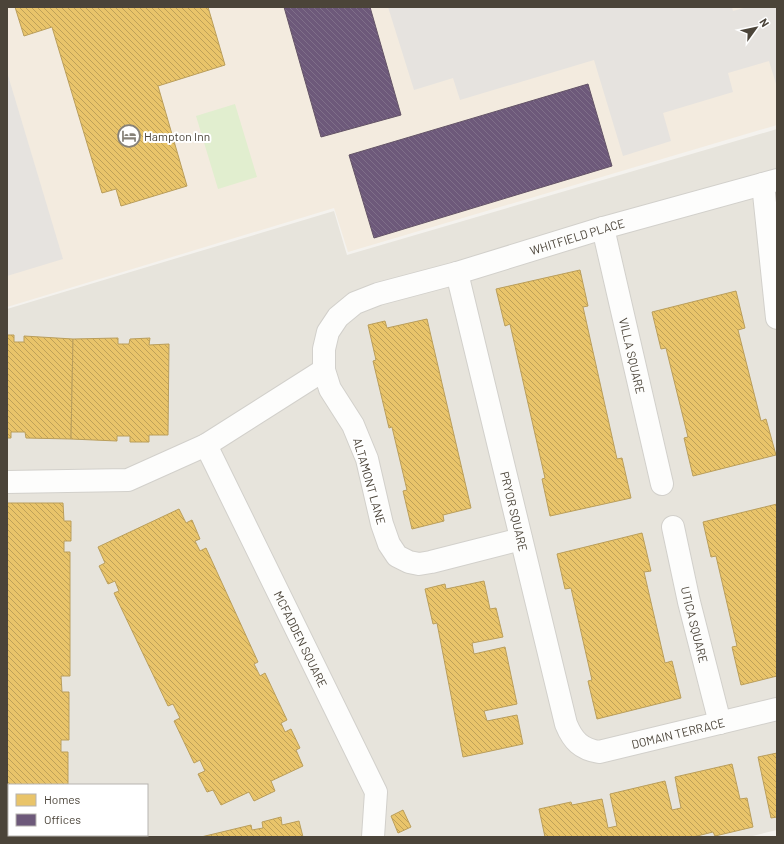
<svg xmlns="http://www.w3.org/2000/svg" width="784" height="844" font-family="Barlow,sans-serif">
	<defs>
		<pattern id="homes-back-hatch" width="6" height="6" patternUnits="userSpaceOnUse"><rect width="6" height="6" fill="#e9c46a"/><path d="M-1 5l2 2M0 0l6 6M5-1l2 2" fill="none" stroke="#bfa158"/></pattern>
		<pattern id="offices-back-hatch" width="6" height="6" patternUnits="userSpaceOnUse"><rect width="6" height="6" fill="#6d597a"/><path d="M-1 5l2 2M0 0l6 6M5-1l2 2" fill="none" stroke="#7f6f89"/></pattern>
	</defs>
	<rect width="100%" height="100%" fill="#f4f2ee"/>
	<path fill="#e7e4dc" fill-rule="evenodd" d="M777 129V830L748 837H7V309L334 211 347 255ZM9 785H147V835H9Z"/>
	<polygon fill="#f3ebdf" points="7,7 777,7 777,125 348,252 334,208 7,307"/>
	<polygon fill="#e1eecf" points="235,104 257,177 218,189 196,116"/>
	<g fill="#e6e3df">
		<polygon points="388,7 732,7 733,11 747,7 777,7 777,87 769,61 728,73 733,92 663,113 671,141 623,156 594,60 460,100 453,78 414,90"/>
		<polygon points="7,72 63,259 7,276"/>
	</g>
	<g fill="url(#homes-back-hatch)" stroke="#ba9e5b">
		<polygon points="15,7 208,7 225,65 158,86 187,186 121,206 116,189 102,193 52,27 24,36"/>
		<polygon points="580,270 588,306 583,307 617,459 622,458 631,498 550,516 542,479 545,478 510,324 505,326 496,289"/>
		<polygon points="736,291 745,328 738,330 761,421 766,419 776,455 693,476 684,438 688,437 666,348 661,349 652,312"/>
		<polygon points="427,319 471,508 443,515 444,521 412,529 403,491 407,490 392,427 389,428 373,361 376,360 368,325 385,321 387,328"/>
		<polygon points="7,335 14,335 14,342 24,342 24,336 73,339 71,439 26,438 25,432 11,432 11,438 7,438"/>
		<polygon points="118,338 118,344 129,344 130,339 150,338 149,345 169,344 168,435 149,435 149,442 130,442 130,436 117,436 117,441 71,439 73,339"/>
		<polygon points="7,503 63,503 64,521 71,521 71,541 64,541 64,552 70,552 70,676 61,676 62,692 69,692 69,740 61,740 61,752 68,752 68,785 9,785 9,835 61,835 61,837 7,837"/>
		<polygon points="777,504 777,676 741,685 732,647 737,646 716,556 711,557 703,522"/>
		<polygon points="179,509 186,523 192,520 200,539 195,541 200,551 206,548 258,662 254,664 260,676 265,673 287,720 281,723 285,732 291,729 300,748 296,750 303,766 271,781 275,791 254,801 249,792 221,805 213,790 207,792 198,774 205,771 200,760 194,763 174,721 180,718 173,704 168,706 114,593 119,591 115,581 108,584 99,566 105,563 98,547"/>
		<polygon points="642,533 651,571 644,572 665,663 672,661 681,698 597,719 588,681 592,680 571,588 565,589 557,554"/>
		<polygon points="484,581 490,609 496,608 503,637 472,643 474,654 505,647 517,704 484,711 487,721 517,715 523,744 463,757 437,623 433,624 425,589 445,584 446,589"/>
		<polygon points="777,753 777,817 771,818 758,757"/>
		<polygon points="732,764 740,799 747,798 753,827 715,836 713,832 693,837 545,837 539,809 571,802 572,805 602,799 608,828 617,826 610,794 665,781 672,810 681,808 675,777"/>
		<polygon points="403,810 411,827 398,833 391,816"/>
		<polygon points="281,817 282,825 299,821 303,837 201,837 251,825 252,830 263,828 262,822"/>
	</g>
	<g fill="url(#offices-back-hatch)" stroke="#635366">
		<polygon points="284,7 370,7 401,115 321,137"/>
		<polygon points="588,84 612,166 374,238 349,155"/>
	</g>
	<g fill="none" stroke-linecap="round" stroke-linejoin="round">
		<g stroke="#d2d0cb" stroke-width="24">
			<g id="minor">
				<polyline points="763,184 777,318"/>
				<path id="s1" d="M603 228 662 484"/>
				<path id="s2" d="M457 273 566 724C573 741 581 749 599 752L777 709"/>
				<path id="s3" d="M206 445 376 792 373 837"/>
				<polyline points="7,482 128,480 206,445 324,370"/>
				<path id="s4" d="M673 527 689 602 720 723"/>
				<path id="s5" d="M521 539 431 562 419 564 409 562 397 556 389 544 382 524 367 459 353 425 330 389 324 370V349L328 332 338 317 355 303 378 294 457 273 603 228 777 180"/>
			</g>
		</g>
		<use href="#minor" stroke="#fdfdfc" stroke-width="22"/>
	</g>
	<defs>
		<g id="hotel-ring" transform="scale(1.15)"><circle r="9.5" fill="#fff" stroke="#868178" stroke-width="1.5"/><path d="M-6-4.5h1.5V1H6V5H4.5V3h-9V5H-6ZM-4 0a1.8 1.8 0 1 1 3.6 0ZM.5 0V-2.5h3Q6-2.5 6 0Z" fill="#868178"/></g>
	</defs>
	<g fill-rule="evenodd">
		<use href="#hotel-ring" x="129" y="136"/>
	</g>
	<g text-anchor="middle" dominant-baseline="central" stroke-width="4" stroke-linejoin="round" paint-order="stroke">
		<g font-size="12" fill="#4b4439" stroke="#fff" text-anchor="start">
			<text x="144" y="136">Hampton Inn</text>
		</g>
		<g font-size="12" fill="#4b4439" stroke="#fff">
			<text stroke="none"><textPath href="#s5" startOffset="641">WHITFIELD PLACE</textPath></text>
			<text stroke="none"><textPath href="#s1" startOffset="131">VILLA SQUARE</textPath></text>
			<text transform="translate(370 481) rotate(74)">ALTAMONT LANE</text>
			<text stroke="none"><textPath href="#s2" startOffset="245">PRYOR SQUARE</textPath></text>
			<text stroke="none"><textPath href="#s4" startOffset="100">UTICA SQUARE</textPath></text>
			<text stroke="none"><textPath href="#s3" startOffset="216">MCFADDEN SQUARE</textPath></text>
			<text stroke="none"><textPath href="#s2" startOffset="591">DOMAIN TERRACE</textPath></text>
		</g>
	</g>
	<rect width="784" height="844" fill="none" stroke="#4b4439" stroke-width="16"/>
	<rect x="8" y="784" width="140" height="52" fill="#ffffff" stroke="#b7b4b0"/>
	<rect x="16" y="794" width="20" height="12" fill="#e9c46a" stroke="#b7b4b0"/>
	<text x="44" y="804" font-size="12" fill="#4b4439">Homes</text>
	<rect x="16" y="814" width="20" height="12" fill="#6d597a" stroke="#b7b4b0"/>
	<text x="44" y="824" font-size="12" fill="#4b4439">Offices</text>
	<g transform="translate(756 28) rotate(57)" stroke="#ffffff" stroke-width="3" paint-order="stroke">
	<path d="M0-3L7 15L0 10L-7 15Z" fill="#4b4439"/>
	<text y="-6" font-size="11" font-weight="bold" text-anchor="middle" fill="#4b4439">N</text>
	</g>
</svg>
